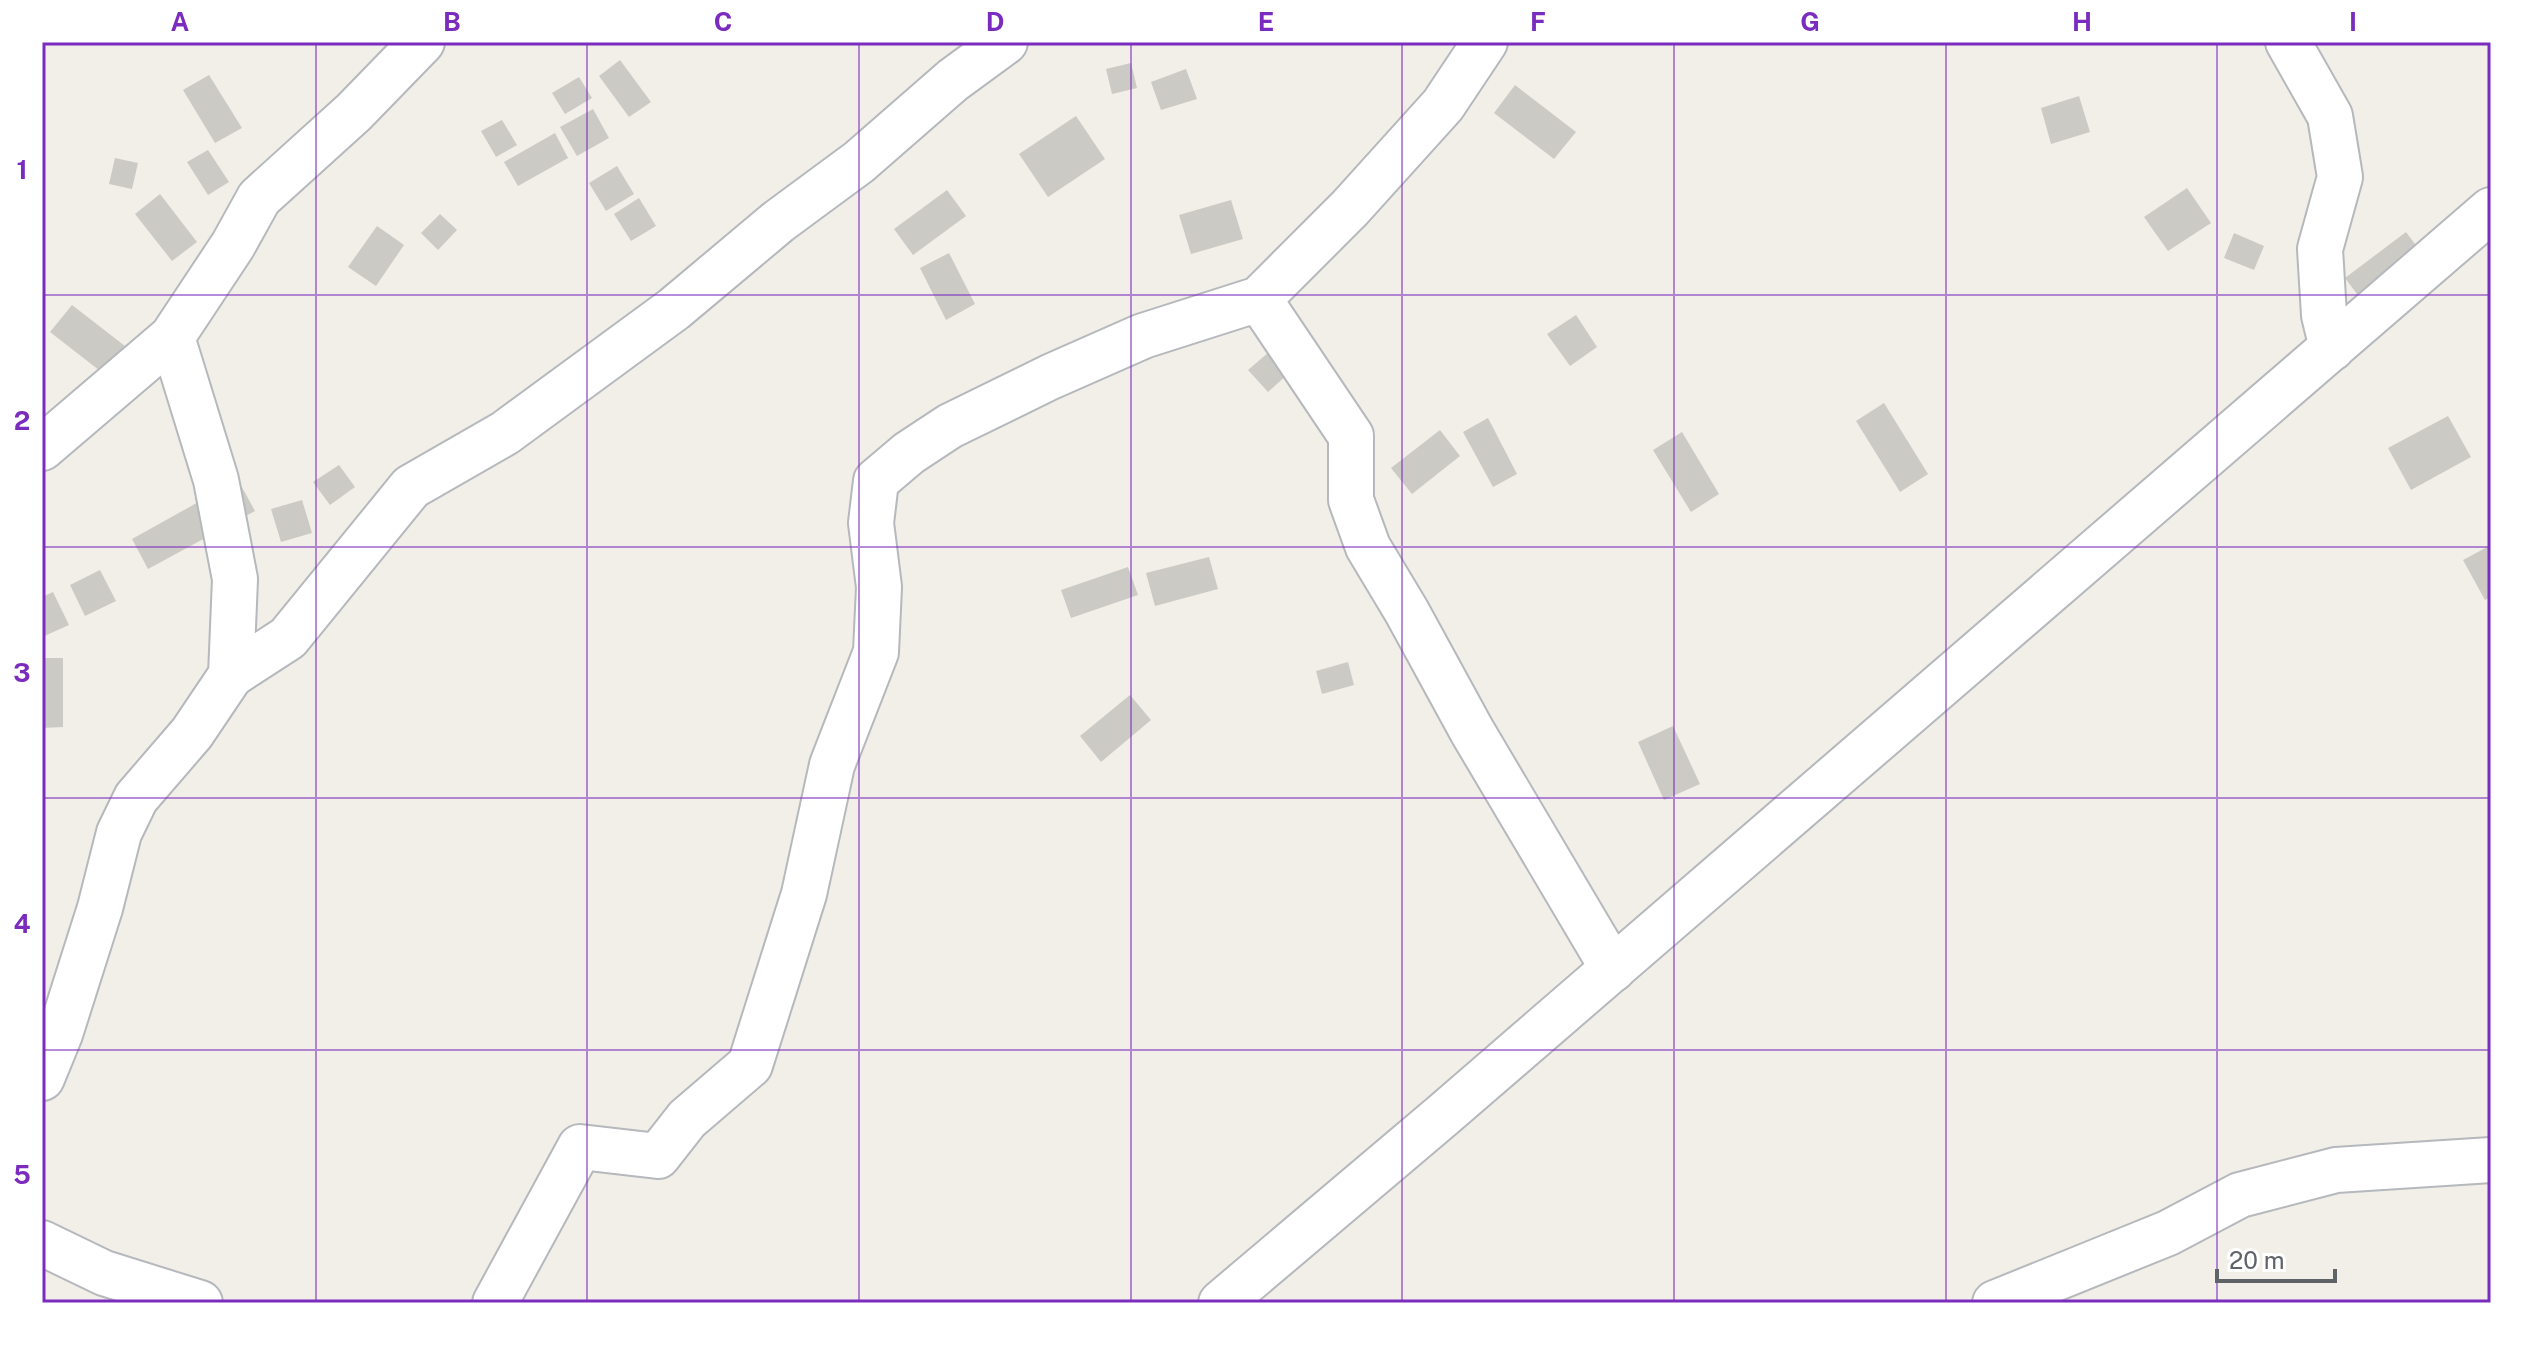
<svg xmlns="http://www.w3.org/2000/svg" width="2533" height="1345" font-family="'Public Sans',sans-serif">
	<rect width="100%" height="100%" fill="#f1efe8"/>
	<g fill="#cccac5">
		<polygon points="620,60 651,102 629,117 599,76"/>
		<polygon points="1131,63 1137,88 1112,94 1106,69"/>
		<polygon points="1186,69 1197,99 1161,110 1151,82"/>
		<polygon points="209,75 242,128 215,143 183,90"/>
		<polygon points="579,77 592,98 565,114 552,93"/>
		<polygon points="1515,85 1576,132 1554,159 1494,113"/>
		<polygon points="2079,96 2090,132 2051,144 2041,108"/>
		<polygon points="593,109 609,138 577,156 560,127"/>
		<polygon points="1076,116 1105,159 1048,197 1019,154"/>
		<polygon points="502,120 517,145 496,157 481,131"/>
		<polygon points="555,133 568,158 518,186 504,162"/>
		<polygon points="208,150 229,182 208,195 187,162"/>
		<polygon points="115,158 138,163 132,189 109,184"/>
		<polygon points="617,166 634,194 606,211 589,183"/>
		<polygon points="2187,188 2211,223 2168,251 2144,217"/>
		<polygon points="947,190 966,216 913,255 894,229"/>
		<polygon points="160,194 197,242 172,261 135,214"/>
		<polygon points="639,198 656,226 631,241 614,214"/>
		<polygon points="1231,200 1243,239 1191,254 1179,215"/>
		<polygon points="440,214 457,230 438,250 421,233"/>
		<polygon points="377,226 404,245 376,286 348,267"/>
		<polygon points="2406,232 2427,260 2366,306 2345,278"/>
		<polygon points="2234,233 2264,246 2254,270 2224,258"/>
		<polygon points="949,253 975,304 946,320 920,268"/>
		<polygon points="72,305 125,346 104,374 50,332"/>
		<polygon points="1576,315 1597,347 1570,366 1547,334"/>
		<polygon points="1269,352 1288,374 1268,392 1248,370"/>
		<polygon points="1884,403 1928,474 1900,492 1856,421"/>
		<polygon points="2448,416 2471,457 2411,490 2388,448"/>
		<polygon points="1488,418 1517,474 1493,487 1463,432"/>
		<polygon points="1440,430 1460,456 1412,494 1391,468"/>
		<polygon points="1682,432 1719,494 1691,512 1653,450"/>
		<polygon points="339,465 355,487 330,505 313,482"/>
		<polygon points="238,480 255,511 148,569 132,539"/>
		<polygon points="302,500 312,533 281,542 271,509"/>
		<polygon points="2491,545 2491,597 2485,600 2463,560"/>
		<polygon points="1209,557 1218,589 1155,606 1146,573"/>
		<polygon points="1128,567 1138,595 1071,618 1061,590"/>
		<polygon points="100,570 116,601 85,616 70,585"/>
		<polygon points="53,592 69,625 42,637 42,597"/>
		<polygon points="42,658 63,658 63,727 42,728"/>
		<polygon points="1348,662 1354,685 1322,694 1316,671"/>
		<polygon points="1130,695 1151,720 1101,762 1080,736"/>
		<polygon points="1673,726 1700,784 1664,800 1638,742"/>
	</g>
	<g fill="none" stroke-linecap="round" stroke-linejoin="round">
		<g stroke="#b5b8bc" stroke-width="48">
			<g id="minor">
				<polyline points="2288,42 2330,116 2340,177 2320,249 2324,315 2332,348"/>
				<polyline points="1259,299 1351,436 1351,500 1368,547 1407,612 1472,731 1613,969"/>
				<polyline points="42,448 172,337 233,245 259,198 354,112 422,42"/>
				<polyline points="231,675 288,638 411,487 505,433 674,309 779,221 859,162 953,80 1005,42"/>
				<polyline points="42,1078 60,1034 100,908 119,833 136,798 192,733 231,675 235,579 216,480 172,337"/>
				<polyline points="42,1243 104,1273 200,1303"/>
				<polyline points="495,1303 580,1147 658,1156 687,1119 750,1065 804,894 832,765 876,652 879,587 871,523 876,481 909,453 950,426 1050,377 1143,336 1259,299 1350,208 1443,105 1485,42"/>
				<polyline points="1221,1303 1442,1116 2491,210"/>
				<polyline points="1995,1303 2168,1233 2240,1195 2336,1170 2491,1160"/>
			</g>
		</g>
		<use href="#minor" stroke="#fff" stroke-width="44"/>
	</g>
	<path fill="none" stroke="#7b2cbf" stroke-width="2" stroke-opacity="0.55" d="M316 42V1303M587 42V1303M859 42V1303M1131 42V1303M1402 42V1303M1674 42V1303M1946 42V1303M2217 42V1303M42 295H2491M42 547H2491M42 798H2491M42 1050H2491"/>
	<rect width="2533" height="1345" fill="none" stroke="#ffffff" stroke-width="88"/>
	<path d="M2217 1269v12h118v-12" fill="none" stroke="#5f6368" stroke-width="4"/>
	<text x="2229" y="1269" font-size="24" fill="#5f6368" stroke="#ffffff" stroke-width="6" paint-order="stroke">20 m</text>
	<rect x="44" y="44" width="2445" height="1257" fill="none" stroke="#7b2cbf" stroke-width="3"/>
	<g font-size="26" text-anchor="middle" font-weight="bold" fill="#7b2cbf">
		<text x="180" y="31">A</text>
		<text x="452" y="31">B</text>
		<text x="723" y="31">C</text>
		<text x="995" y="31">D</text>
		<text x="1266" y="31">E</text>
		<text x="1538" y="31">F</text>
		<text x="1810" y="31">G</text>
		<text x="2082" y="31">H</text>
		<text x="2353" y="31">I</text>
		<text x="22" y="179">1</text>
		<text x="22" y="430">2</text>
		<text x="22" y="682">3</text>
		<text x="22" y="933">4</text>
		<text x="22" y="1184">5</text>
	</g>
</svg>
